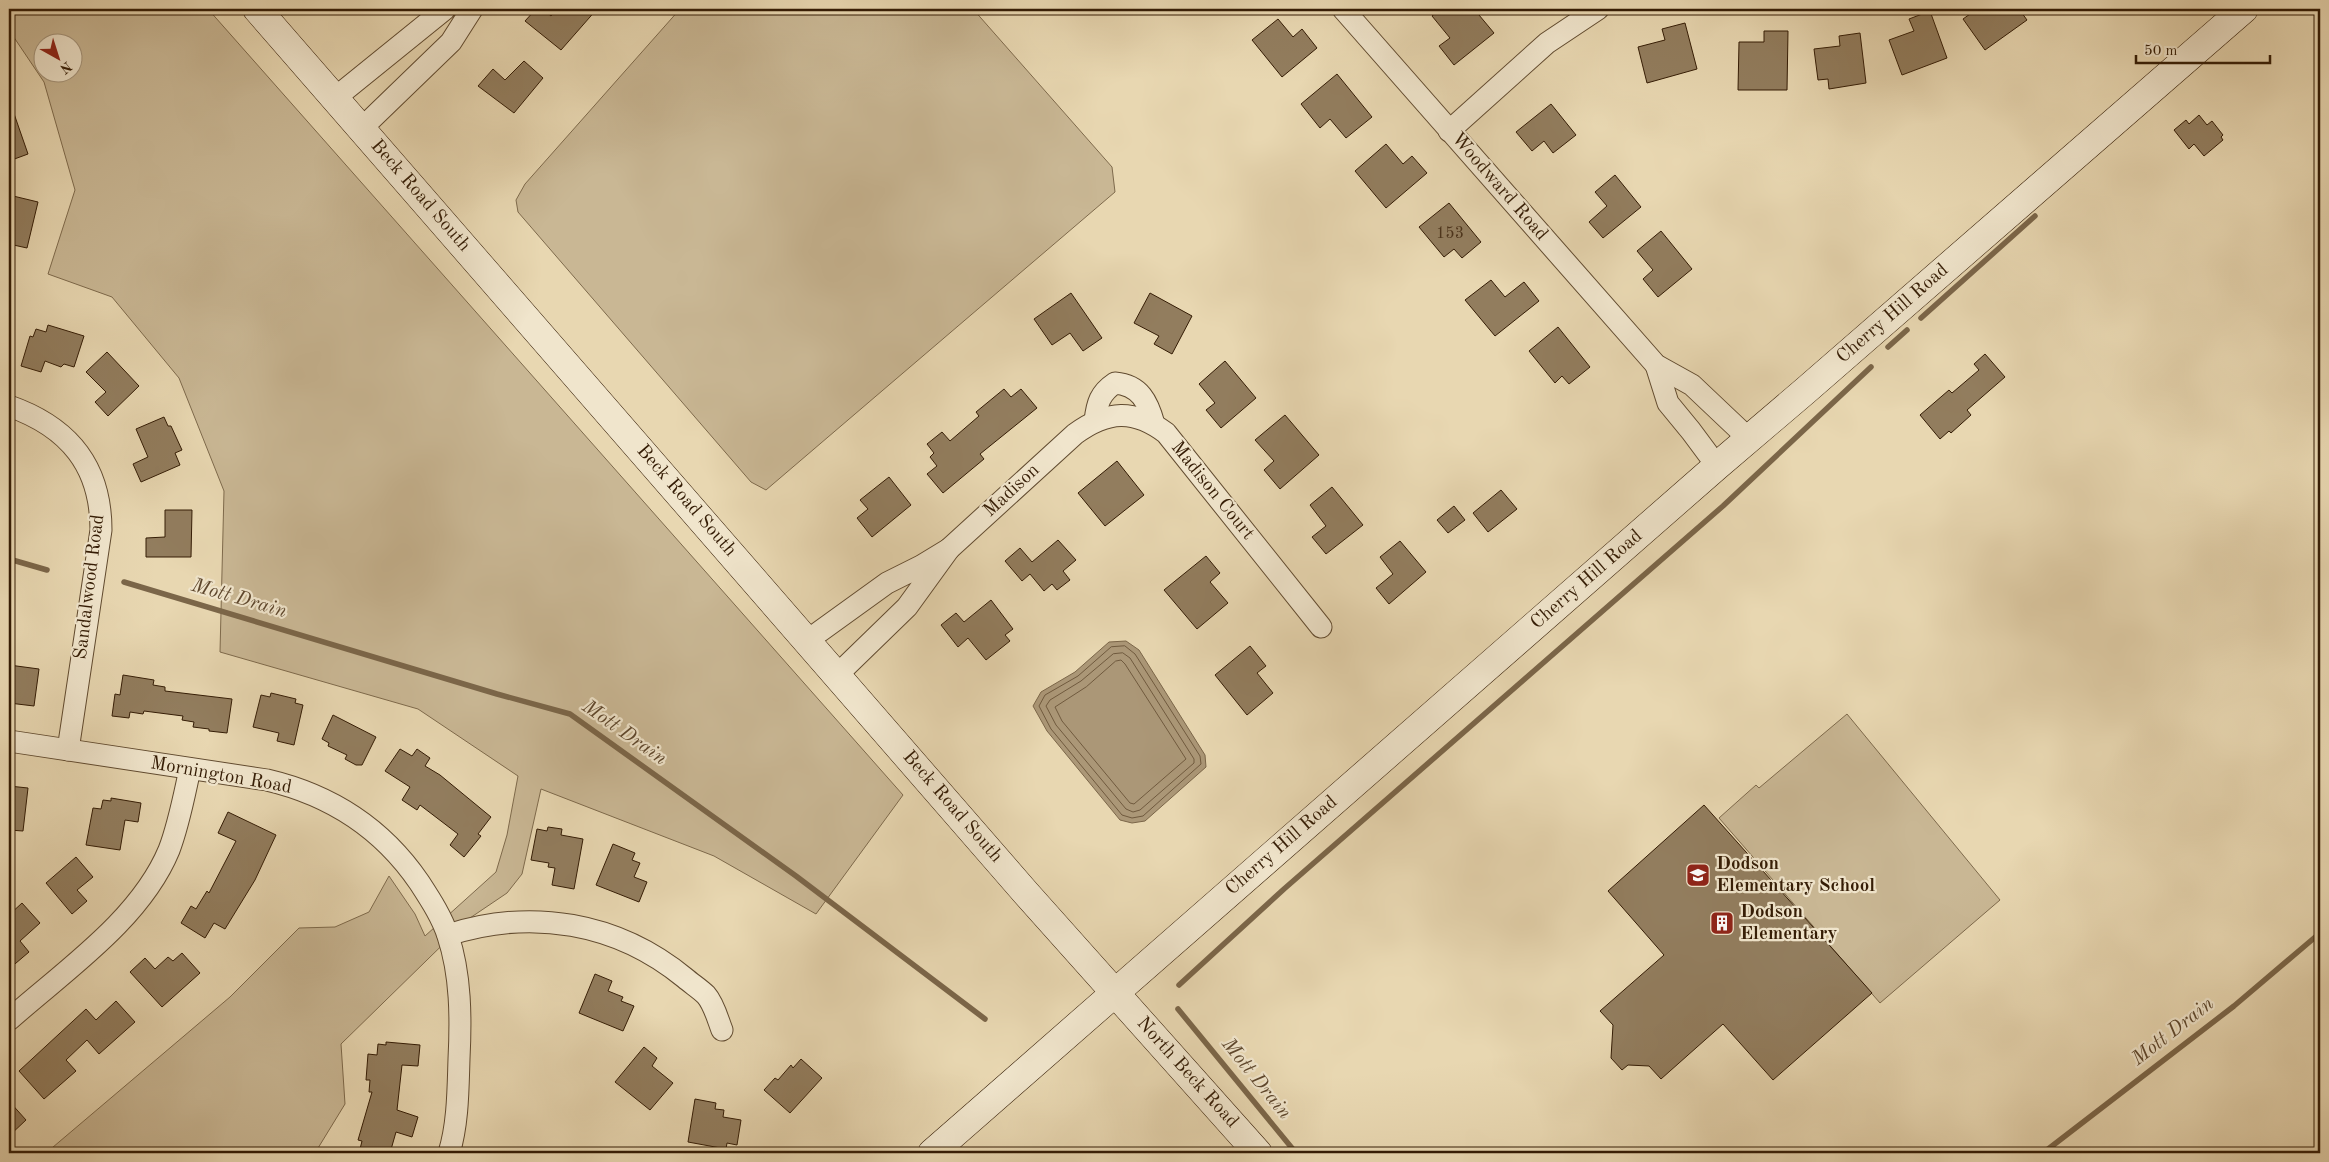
<svg xmlns="http://www.w3.org/2000/svg" width="2329" height="1162" font-family="'Old Standard TT',serif">
	<rect width="100%" height="100%" fill="#e8d7b1"/>
	<filter id="stains"><feTurbulence type="fractalNoise" baseFrequency=".004" numOctaves="4"/><feColorMatrix values="0 0 0 0 .2 0 0 0 0 .09 0 0 0 0 .02 0 0 0 .5 -.17"/></filter>
	<radialGradient id="worn" r=".72"><stop offset=".6" stop-color="#630" stop-opacity="0"/><stop offset="1" stop-color="#630" stop-opacity=".3"/></radialGradient>
	<g fill="#c9b794" stroke="#7e6a4c" fill-rule="evenodd">
		<path d="M9 9H208L903 795 816 914 714 856 541 789 522 874 507 893 470 918 341 1044 345 1104 315 1153H46L230 997 299 928 335 927 369 912 389 876 415 914 425 936 496 872 507 835 518 776 418 709 220 652 224 491 179 378 112 297 48 274 75 190 44 82 9 30ZM42 42H72V72H42Z"/>
		<polygon points="680,9 973,9 1112,167 1115,192 766,490 751,482 518,212 516,200 525,184"/>
		<polygon points="1847,714 2000,900 1880,1003 1719,818 1756,785 1759,788"/>
	</g>
	<polygon fill="#ab9777" stroke="#7b6649" points="1126,641 1139,650 1205,755 1206,767 1145,821 1132,823 1120,820 1047,731 1033,706 1041,692 1075,672 1109,642"/>
	<g fill="none" stroke-linecap="round" stroke-linejoin="round">
		<g stroke="#705a3e" stroke-width="1">
			<polygon points="1125,646 1135,654 1200,756 1201,764 1143,816 1132,818 1122,815 1051,729 1039,706 1045,695 1078,676 1111,647"/>
			<polygon points="1123,653 1130,658 1194,759 1194,763 1140,810 1133,812 1126,809 1056,725 1046,706 1050,700 1081,681 1113,654"/>
			<polygon points="1116,661 1121,660 1125,664 1186,759 1134,804 1130,803 1062,721 1055,707 1086,687"/>
		</g>
		<g stroke="#7b6649" stroke-width="5.5">
			<polyline points="1921,318 2035,216"/>
			<polyline points="1888,347 1907,330"/>
			<polyline points="9,559 47,570"/>
			<polyline points="124,582 497,694 570,714 796,876 985,1019"/>
			<polyline points="1179,985 1284,889 1723,506 1871,367"/>
			<polyline points="1178,1009 1296,1153"/>
			<polyline points="2043,1153 2234,1006 2320,933"/>
		</g>
	</g>
	<g fill="#927d5e" stroke="#341c05">
		<polygon points="536,9 543,9 551,16 557,9 597,9 561,50 525,21"/>
		<polygon points="1440,9 1474,9 1494,33 1454,65 1439,46 1450,38 1432,16"/>
		<polygon points="1977,9 2019,9 2027,20 1985,50 1963,19"/>
		<polygon points="1930,11 1947,58 1902,75 1889,40 1914,31 1909,19"/>
		<polygon points="1278,19 1293,37 1302,29 1317,48 1282,77 1252,40"/>
		<polygon points="1685,23 1697,69 1647,83 1638,47 1665,40 1662,29"/>
		<polygon points="1764,31 1788,31 1787,90 1738,90 1739,42 1764,42"/>
		<polygon points="1860,33 1866,83 1829,89 1828,79 1818,80 1814,49 1840,46 1839,36"/>
		<polygon points="524,61 543,78 514,113 478,86 493,69 505,80"/>
		<polygon points="1337,74 1372,117 1346,138 1330,119 1320,128 1301,104"/>
		<polygon points="1551,104 1576,135 1553,153 1544,141 1532,151 1516,132"/>
		<polygon points="9,105 11,105 28,154 9,161"/>
		<polygon points="2199,115 2207,125 2212,121 2223,135 2221,137 2223,140 2204,156 2194,144 2189,149 2174,130 2186,120 2189,124"/>
		<polygon points="1386,144 1403,164 1412,156 1427,173 1386,208 1355,171"/>
		<polygon points="1615,175 1641,207 1603,238 1589,222 1607,206 1595,192"/>
		<polygon points="9,195 38,202 27,248 9,244"/>
		<polygon points="1449,203 1481,242 1462,258 1454,249 1444,257 1419,227"/>
		<polygon points="1661,231 1692,269 1658,297 1643,279 1653,270 1637,251"/>
		<polygon points="1491,280 1505,297 1524,282 1539,301 1495,336 1465,300"/>
		<polygon points="1071,293 1102,338 1083,351 1070,333 1052,345 1034,319"/>
		<polygon points="1150,293 1192,316 1172,354 1154,344 1159,336 1134,323"/>
		<polygon points="48,325 84,336 74,367 64,364 61,367 45,361 41,372 21,366 30,336 33,337 36,329 46,332"/>
		<polygon points="1558,327 1590,367 1569,384 1562,376 1555,383 1529,351"/>
		<polygon points="107,352 139,386 108,416 95,402 106,392 86,372"/>
		<polygon points="1985,354 2005,377 1967,410 1971,415 1951,433 1949,431 1940,439 1920,415 1949,390 1952,393 1979,370 1974,364"/>
		<polygon points="1225,361 1256,398 1221,428 1206,410 1215,403 1199,384"/>
		<polygon points="1004,389 1011,397 1021,389 1037,408 980,454 984,459 943,493 927,474 937,466 930,457 934,453 927,444 942,432 950,441 979,416 976,412"/>
		<polygon points="1285,415 1319,455 1280,489 1264,470 1274,461 1255,440"/>
		<polygon points="164,417 168,426 171,426 182,450 175,453 180,465 141,482 133,464 148,457 136,429"/>
		<polygon points="1117,461 1144,495 1105,526 1078,493"/>
		<polygon points="889,477 911,505 872,537 857,518 868,509 860,500"/>
		<polygon points="1332,487 1363,525 1326,554 1312,537 1326,526 1310,505"/>
		<polygon points="1501,490 1517,509 1488,532 1473,513"/>
		<polygon points="1454,506 1465,520 1448,533 1437,520"/>
		<polygon points="165,510 192,510 191,557 146,557 146,538 165,537"/>
		<polygon points="1058,540 1076,560 1063,571 1070,580 1057,590 1052,584 1044,591 1030,574 1022,581 1005,561 1020,548 1032,562"/>
		<polygon points="1400,541 1426,572 1389,604 1376,588 1393,574 1380,557"/>
		<polygon points="1206,556 1220,573 1210,582 1228,603 1197,629 1164,590"/>
		<polygon points="991,600 1013,629 1005,635 1010,641 986,660 968,638 958,647 941,625 956,613 964,622"/>
		<polygon points="1250,646 1266,666 1257,673 1273,693 1247,715 1215,675"/>
		<polygon points="9,665 39,669 34,706 9,703"/>
		<polygon points="123,675 154,680 153,685 165,687 165,691 232,699 227,733 209,731 209,729 193,727 194,722 182,720 183,716 144,711 143,714 130,712 129,718 112,716 115,694 120,695"/>
		<polygon points="271,693 296,699 295,703 303,705 294,745 277,741 279,733 253,727 261,695 270,697"/>
		<polygon points="333,715 376,737 362,765 356,765 345,759 347,755 328,746 329,743 322,739"/>
		<polygon points="400,749 412,756 417,749 430,758 425,766 440,775 491,817 478,834 481,836 464,857 450,845 458,834 420,805 417,810 402,800 410,787 385,771"/>
		<polygon points="9,786 28,788 23,831 9,830"/>
		<polygon points="111,798 141,803 138,822 125,820 120,850 86,845 93,808 101,809 103,800 111,801"/>
		<polygon points="1704,805 1872,993 1773,1080 1723,1024 1661,1079 1649,1066 1628,1065 1622,1070 1611,1058 1613,1025 1600,1011 1664,955 1608,891"/>
		<polygon points="228,812 276,835 255,880 225,929 214,923 205,938 181,923 191,906 196,909 207,891 209,893 236,841 218,833"/>
		<polygon points="548,827 562,829 561,835 583,839 574,889 552,885 555,868 548,867 549,863 531,860 537,829 547,831"/>
		<polygon points="613,844 635,853 632,860 640,863 634,877 647,882 639,902 596,885"/>
		<polygon points="76,857 93,877 77,890 87,901 72,914 46,883"/>
		<polygon points="22,903 40,923 20,941 29,952 9,969 9,915"/>
		<polygon points="182,953 200,973 162,1007 130,972 145,958 155,969 168,957 173,961"/>
		<polygon points="595,974 612,981 608,991 623,997 621,1001 634,1006 623,1031 579,1013"/>
		<polygon points="116,1001 135,1022 99,1054 87,1040 66,1060 76,1071 44,1099 19,1071 86,1009 96,1020"/>
		<polygon points="386,1042 420,1045 418,1066 402,1065 397,1110 418,1117 412,1137 396,1132 390,1153 359,1153 362,1141 358,1140 372,1092 369,1092 370,1080 366,1080 368,1054 377,1055 378,1044 386,1045"/>
		<polygon points="644,1047 657,1058 652,1066 673,1083 650,1110 615,1082"/>
		<polygon points="801,1059 822,1078 790,1113 764,1090 775,1078 778,1080 791,1065 793,1068"/>
		<polygon points="695,1099 716,1103 715,1109 724,1110 723,1117 741,1120 737,1145 727,1143 726,1149 688,1142"/>
		<polygon points="9,1101 26,1120 9,1136"/>
	</g>
	<g fill="none" stroke-linecap="round" stroke-linejoin="round">
		<g stroke="#614b30" stroke-width="23">
			<g id="minor">
				<polyline points="1343,9 1656,365 1692,385 1748,438"/>
				<polyline points="335,98 445,9"/>
				<polyline points="361,129 451,42 472,9"/>
				<polyline points="1449,131 1547,43 1598,9"/>
				<polyline points="1656,365 1668,403 1691,431 1717,466"/>
				<path d="M9 406C69 427 101 466 101 530L68 750"/>
				<path d="M1095 421C1097 403 1100 393 1115 383 1140 385 1148 402 1154 424"/>
				<path d="M949 549 1075 434C1108 410 1134 409 1166 433L1321 627"/>
				<polyline points="808,640 887,583 921,566 949,549 907,607 837,675"/>
				<path d="M9 741 267 780C331 795 382 828 419 882 430 899 442 917 448 936 461 975 461 1019 459 1059 458 1090 458 1124 449 1153"/>
				<path d="M448 935C531 908 617 922 685 978 692 984 700 989 706 995 714 1004 718 1020 722 1030"/>
				<path d="M9 1020C64 971 140 920 169 850 179 824 184 796 190 769"/>
			</g>
		</g>
		<g stroke="#341c05" stroke-width="29">
			<g id="secondary">
				<polyline points="257,9 1025,892 1258,1153"/>
				<polyline points="932,1153 1717,466 1805,391 2244,9"/>
			</g>
		</g>
		<use href="#minor" stroke="#f0e5cc" stroke-width="21"/>
		<use href="#secondary" stroke="#f0e5cc" stroke-width="28"/>
	</g>
	<defs>
		<g id="school-square" transform="scale(1.25)"><rect x="-9" y="-9" width="18" height="18" rx="4" fill="#8f2418" stroke="#f0e5cc"/><path d="M0-5L7-2L0 1L-7-2ZM-4 1L0 2.5L4 1V4Q0 6-4 4Z" fill="#fff"/></g>
		<g id="building-square" transform="scale(1.25)"><rect x="-9" y="-9" width="18" height="18" rx="4" fill="#8f2418" stroke="#f0e5cc"/><path d="M-4-6H4V6H1V3H-1V6H-4ZM-2.5-4.3h1.7v1.8h-1.7ZM.8-4.3h1.7v1.8H.8ZM-2.5-1h1.7V.8h-1.7ZM.8-1h1.7V.8H.8Z" fill="#fff"/></g>
	</defs>
	<g fill-rule="evenodd">
		<use href="#school-square" x="1698" y="875"/>
		<use href="#building-square" x="1722" y="923"/>
	</g>
	<g text-anchor="middle" dominant-baseline="central" stroke-width="4.5" stroke-linejoin="round" paint-order="stroke">
		<g font-size="16" fill="#4c341b">
			<text x="1450" y="234">153</text>
		</g>
		<g font-size="19" fill="#341c05" stroke="#f0e5cc">
			<text transform="translate(1499 187) rotate(49)">Woodward Road</text>
			<text transform="translate(420 196) rotate(49)">Beck Road South</text>
			<text transform="translate(1893 314) rotate(-41)">Cherry Hill Road</text>
			<text transform="translate(1012 491) rotate(-43)">Madison</text>
			<text transform="translate(1212 491) rotate(51)">Madison Court</text>
			<text transform="translate(686 501) rotate(49)">Beck Road South</text>
			<text transform="translate(1587 580) rotate(-41)">Cherry Hill Road</text>
			<text transform="translate(90 587) rotate(-83)">Sandalwood Road</text>
			<text transform="translate(221 776) rotate(10)">Mornington Road</text>
			<text transform="translate(952 807) rotate(49)">Beck Road South</text>
			<text transform="translate(1282 846) rotate(-41)">Cherry Hill Road</text>
			<text transform="translate(1187 1073) rotate(48)">North Beck Road</text>
		</g>
		<g font-size="19" font-weight="bold" fill="#341c05" stroke="#f0e5cc" text-anchor="start">
			<text x="1716" y="864">Dodson<tspan x="1716" dy="22">Elementary School</tspan></text>
			<text x="1740" y="912">Dodson<tspan x="1740" dy="22">Elementary</tspan></text>
		</g>
		<g font-size="20" font-style="italic" fill="#5e472d" stroke="#f0e5cc">
			<text transform="translate(239 599) rotate(16)">Mott Drain</text>
			<text transform="translate(624 733) rotate(35)">Mott Drain</text>
			<text transform="translate(2173 1032) rotate(-38)">Mott Drain</text>
			<text transform="translate(1256 1079) rotate(51)">Mott Drain</text>
		</g>
	</g>
	<rect width="2329" height="1162" fill="none" stroke="#e8d7b1" stroke-width="30"/>
	<rect x="10" y="10" width="2309" height="1142" fill="none" stroke="#341c05" stroke-width="2.5"/>
	<rect x="15" y="15" width="2299" height="1132" fill="none" stroke="#341c05"/>
	<g transform="translate(58 58) rotate(141)"><circle r="24" fill="#f0e5cc" stroke="#a5957c"/>
	<path d="M0-4L9 19L0 12L-9 19Z" fill="#8f2418"/>
	<text y="-8" font-size="14" font-weight="bold" text-anchor="middle" fill="#341c05">N</text>
	</g>
	<path d="M2136 55v8h134v-8" fill="none" stroke="#341c05" stroke-width="2.5"/>
	<text x="2144" y="55" font-size="15" fill="#341c05" stroke="#f0e5cc" stroke-width="4" paint-order="stroke">50 m</text>
	<rect width="100%" height="100%" filter="url(#stains)"/>
	<rect width="100%" height="100%" fill="url(#worn)"/>
</svg>
